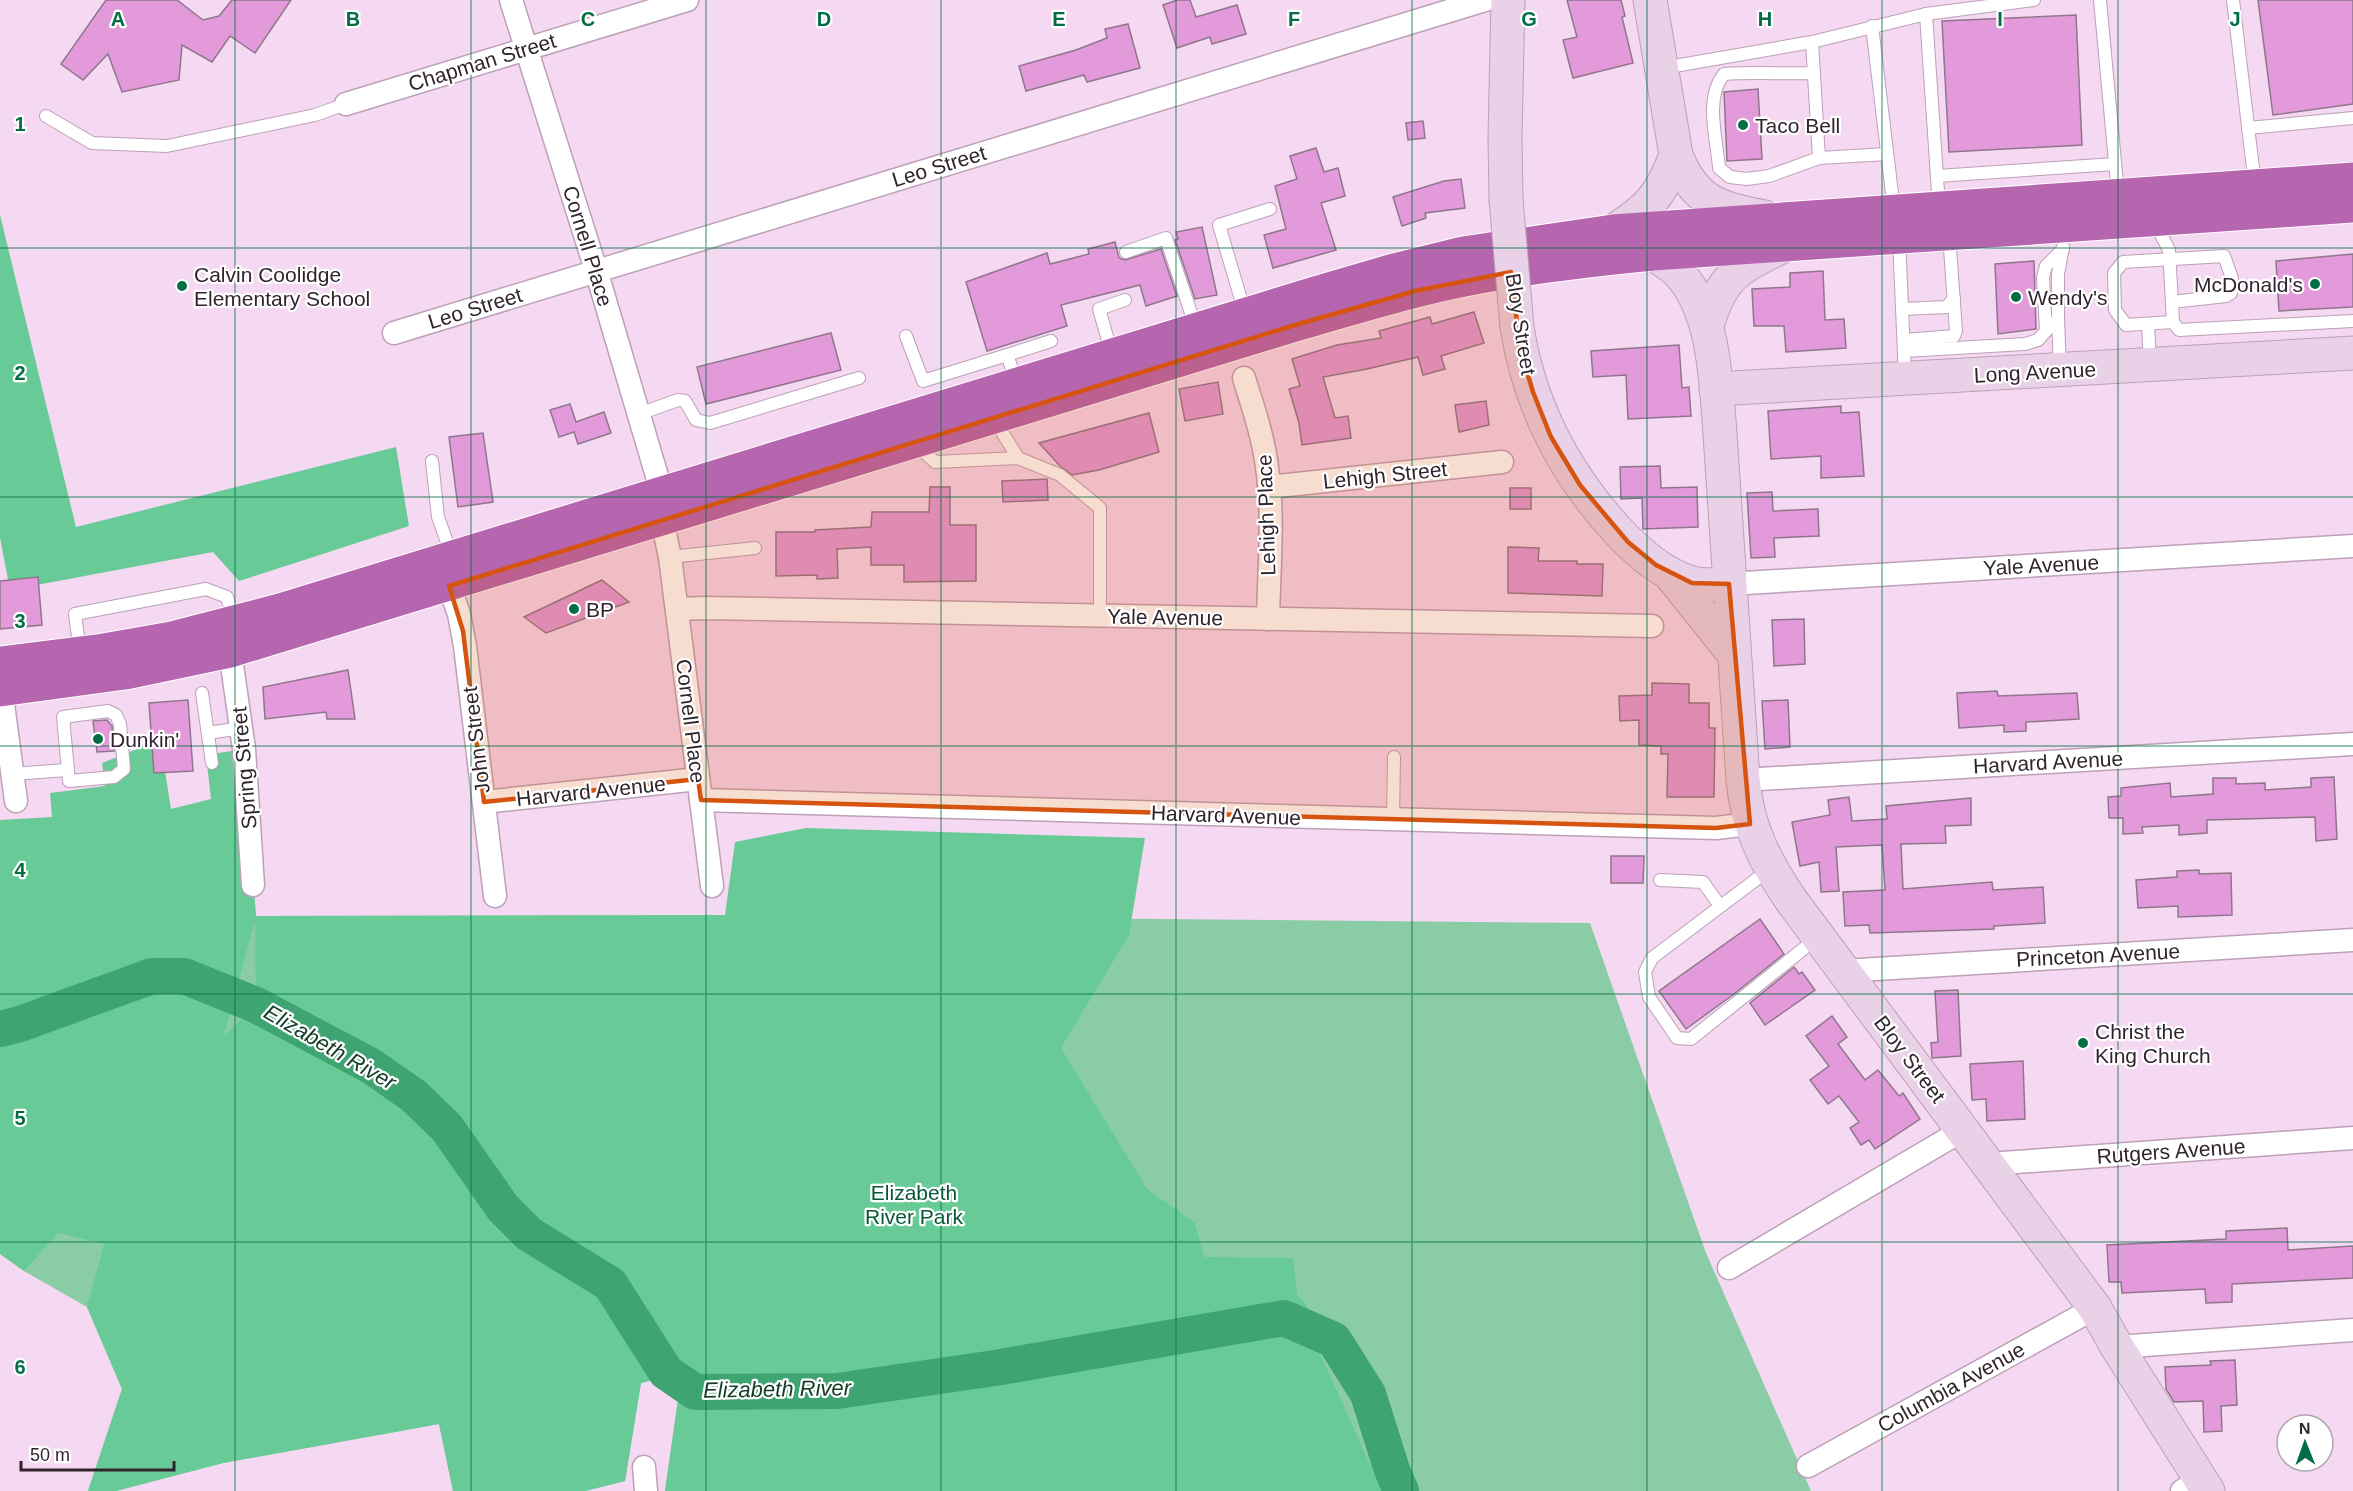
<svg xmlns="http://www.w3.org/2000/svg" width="2353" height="1491" font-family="Arial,sans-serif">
	<rect width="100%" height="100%" fill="#f5d8f1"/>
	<polygon fill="#8acca6" points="726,915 1590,923 1706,1253 1811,1491 665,1491 682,1372 641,1383 625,1481 585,1491 453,1491 439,1424 223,1463 116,1491 88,1491 122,1389 87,1307 24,1271 0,1254 256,916"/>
	<g fill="#68cb97" fill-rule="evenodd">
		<polygon points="0,215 76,527 396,447 409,526 239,581 213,552 10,590 0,538"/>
		<path d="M160 740 171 809 211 799 206 755 244 749 256 916 725 915 735 842 806 828 1145 838 1129 935 1061 1048 1147 1189 1195 1223 1204 1257 1293 1258 1297 1295 1306 1304 1318 1349 1382 1491H665L682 1372 641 1383 625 1481 585 1491H453L439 1424 223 1463 116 1491H88L122 1389 87 1307 104 1244 58 1233 24 1271 0 1254V820L52 817 50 793 105 786 102 763ZM255 919 256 1005 224 1036 255 920Z"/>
	</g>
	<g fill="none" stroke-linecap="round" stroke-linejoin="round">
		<polyline stroke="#3ea472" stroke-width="36" points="0,1029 20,1024 152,976 184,976 256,1005 371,1066 414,1096 447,1128 503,1208 529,1234 610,1284 666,1372 695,1392 837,1391 995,1368 1284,1318 1334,1340 1368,1394 1392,1470 1401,1491"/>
	</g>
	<g fill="#e39adb" stroke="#8f768c" stroke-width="1.5">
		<polygon points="106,0 177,0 203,20 219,16 232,0 291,0 255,53 230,36 212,62 182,45 179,80 122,92 108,54 83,80 61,64"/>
		<polygon points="1177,0 1190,0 1196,17 1237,5 1246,34 1212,44 1210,37 1177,48 1163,5"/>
		<polygon points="1567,0 1621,0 1625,16 1622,17 1633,63 1573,78 1563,40 1577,37"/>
		<polygon points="2258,0 2353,0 2353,104 2273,115"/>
		<polygon points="2076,15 2082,145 1949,152 1942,21"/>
		<polygon points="1128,24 1140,68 1087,82 1084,75 1026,91 1019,66 1076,50 1107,38 1105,29"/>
		<polygon points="1758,89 1762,159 1727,161 1724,92"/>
		<polygon points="1423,121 1425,138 1408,140 1406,123"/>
		<polygon points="1316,148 1324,172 1338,168 1345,196 1321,203 1336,250 1273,268 1264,235 1286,229 1275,186 1297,179 1290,156"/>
		<polygon points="1461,179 1465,208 1425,213 1426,218 1402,226 1393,197 1444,181"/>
		<polygon points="1202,227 1217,295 1195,299 1175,240 1178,239 1176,232"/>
		<polygon points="1115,242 1119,258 1125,260 1161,249 1177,296 1146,306 1140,285 1061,305 1067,326 987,351 966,282 1047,253 1050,264 1089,254 1088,249"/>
		<polygon points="2353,254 2353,307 2279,311 2276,261"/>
		<polygon points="2034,261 2036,329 1998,334 1995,264"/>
		<polygon points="1823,271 1825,320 1844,319 1846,348 1786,352 1784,326 1754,326 1752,289 1790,287 1790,273"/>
		<polygon points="1474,312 1484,343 1441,356 1445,369 1423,375 1418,357 1367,369 1323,377 1335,418 1348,416 1351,438 1302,445 1299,423 1289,389 1300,386 1292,359 1337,345 1381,338 1379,331 1430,317 1432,324"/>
		<polygon points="831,333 841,370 706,404 697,367"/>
		<polygon points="1679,345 1682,388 1689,387 1691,416 1628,419 1626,375 1593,377 1591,351"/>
		<polygon points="1218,382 1223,414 1185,421 1179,389"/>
		<polygon points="1486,401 1489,425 1459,432 1455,405"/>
		<polygon points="570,404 576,422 604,412 611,433 578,444 574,432 559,437 550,410"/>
		<polygon points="1841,406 1841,413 1859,412 1864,476 1821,478 1821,456 1771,459 1768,411"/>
		<polygon points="1149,413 1159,452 1099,470 1072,475 1060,466 1039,443"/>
		<polygon points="483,433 493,502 458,507 449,437"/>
		<polygon points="1660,466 1661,488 1697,487 1698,527 1643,529 1642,498 1621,499 1620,467"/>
		<polygon points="1047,479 1048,500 1003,502 1002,481"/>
		<polygon points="930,487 950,487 950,525 976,525 976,581 904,582 904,565 871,565 871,547 837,549 838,578 817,579 817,575 776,576 776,532 815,532 815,530 871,527 872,512 929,512"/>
		<rect x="1510" y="488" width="21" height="21"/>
		<polygon points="1772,492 1773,511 1818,509 1819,536 1774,538 1775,557 1751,558 1747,493"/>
		<polygon points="1508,547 1539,548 1538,561 1577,561 1577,564 1603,564 1602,596 1508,593"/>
		<polygon points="38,577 42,625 0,629 0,581"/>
		<polygon points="602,580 629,602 546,633 524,617"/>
		<polygon points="1804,619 1805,664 1774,666 1772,620"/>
		<polygon points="348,670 355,719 327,719 326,712 265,719 263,687"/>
		<polygon points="1652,683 1689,684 1689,703 1709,703 1709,728 1715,728 1714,797 1667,797 1668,754 1661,754 1661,746 1639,745 1639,720 1620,721 1619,696 1652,695"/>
		<polygon points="1997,691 1998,696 2077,693 2079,719 2026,722 2026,731 2004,732 2004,725 1959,728 1957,693"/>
		<polygon points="188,700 193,771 154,773 149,703"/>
		<polygon points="1788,700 1790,747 1765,749 1762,701"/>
		<polygon points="107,720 112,726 114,751 97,752 93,721"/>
		<polygon points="2334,777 2337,839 2316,841 2315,817 2207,820 2207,833 2179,835 2179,825 2142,827 2143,833 2123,834 2123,818 2109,818 2108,797 2121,796 2121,788 2170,783 2171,797 2213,794 2213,778 2236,778 2236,784 2265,783 2265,790 2311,787 2311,778"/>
		<polygon points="1849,797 1852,821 1887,819 1886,806 1971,798 1971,825 1945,826 1946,843 1901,844 1903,889 1992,882 1993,890 2043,887 2045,923 1994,926 1994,929 1870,933 1869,925 1845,926 1843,892 1885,890 1882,845 1836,847 1839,891 1821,892 1819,862 1800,866 1792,822 1830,815 1828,800"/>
		<polygon points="1611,856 1644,856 1643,883 1611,883"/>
		<polygon points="2199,870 2199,874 2231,873 2232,915 2178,917 2178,906 2138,908 2136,880 2177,877 2177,871"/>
		<polygon points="1760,919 1784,954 1734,994 1686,1029 1659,991"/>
		<polygon points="1794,967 1799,974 1802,972 1815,990 1765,1025 1750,1003"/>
		<polygon points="1958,990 1961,1056 1932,1058 1931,1043 1938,1042 1935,991"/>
		<polygon points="1832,1016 1847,1037 1838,1044 1865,1080 1878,1070 1899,1096 1903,1093 1920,1119 1875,1149 1869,1140 1861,1145 1850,1128 1859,1122 1839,1096 1828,1104 1810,1080 1829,1066 1806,1036"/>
		<polygon points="2023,1061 2025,1119 1987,1121 1986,1099 1972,1100 1970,1064"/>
		<polygon points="2287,1228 2288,1250 2353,1246 2353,1278 2232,1284 2232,1302 2206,1303 2205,1289 2122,1293 2121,1282 2109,1282 2107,1245 2226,1239 2226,1231"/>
		<polygon points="2235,1360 2237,1405 2221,1406 2222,1431 2204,1432 2203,1401 2174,1402 2166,1389 2165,1367 2211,1365 2210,1361"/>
	</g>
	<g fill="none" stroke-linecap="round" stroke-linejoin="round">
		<g stroke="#bca1b8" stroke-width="14">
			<g id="lane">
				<polyline points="2100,0 2118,194"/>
				<polyline points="2233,0 2255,185"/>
				<polyline points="1926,14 2034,0"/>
				<polyline points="1872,26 1894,210"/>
				<polyline points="1812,42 1819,158"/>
				<polyline points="1663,68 1812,42 1926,14 1939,207"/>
				<path d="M1814 73C1784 74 1754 72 1724 74 1704 98 1717 140 1719 168L1730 177 1747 179 1769 176 1819 158 1887 154"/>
				<polyline points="46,116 92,143 167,146 315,115 346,104"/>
				<polyline points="2248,128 2353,118"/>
				<polyline points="1937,176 2115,164"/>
				<polyline points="2155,223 2169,250 2173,322 2179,330 2353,321"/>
				<polyline points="1899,238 1905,377"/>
				<polyline points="1126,252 1166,238 1196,328"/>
				<polyline points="2172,302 2226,296 2231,293 2232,278 2224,256 2123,262 2114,273 2115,310 2126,325 2173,322"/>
				<polyline points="1902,309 1947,307 1954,298"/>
				<polyline points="1245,313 1219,225 1270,209"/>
				<polyline points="2058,319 2060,369"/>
				<polyline points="2148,324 2150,365"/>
				<polyline points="2046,331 2058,319 2058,274 2063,247"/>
				<polyline points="906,336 923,381 1007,355 1017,383"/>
				<polyline points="1904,340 1954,336 1956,331 1949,235"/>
				<polyline points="1904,351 2025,344 2038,340 2046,331 2043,277 2046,266 2063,249"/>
				<polyline points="1112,354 1099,309 1125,300"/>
				<polyline points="1007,355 1051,341"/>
				<polyline points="639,414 678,400 685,401 696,420 710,423 859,378"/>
				<polyline points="994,419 1018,458"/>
				<polyline points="915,444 935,462 1018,458 1060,475 1100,508 1100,616"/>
				<polyline points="432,461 438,517 452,556"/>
				<polyline points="670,557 755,548"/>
				<polyline points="80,652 75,614 206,589 227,597 234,621"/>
				<polyline points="202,693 212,763"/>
				<polygon points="108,711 116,715 120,724 124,769 114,777 69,781 63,717"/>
				<polyline points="208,733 241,728"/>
				<polyline points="12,774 67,770"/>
				<polyline points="1393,819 1394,757"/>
				<polyline points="1770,869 1652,958 1645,972 1649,997 1677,1038 1691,1039 1817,938"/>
				<polyline points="1660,880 1703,882 1720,906"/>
			</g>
		</g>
		<g stroke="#bca1b8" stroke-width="25">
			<g id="street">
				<polyline points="511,0 596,270 662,493"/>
				<polyline points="346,104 687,0"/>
				<polyline points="394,333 1485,0"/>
				<path d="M1244 378C1253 407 1263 436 1267 467 1274 517 1269 569 1268 619"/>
				<polyline points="1269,487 1502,462"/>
				<polyline points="662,520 670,557 712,886"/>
				<polyline points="1729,584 2353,546"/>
				<polyline points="449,586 459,614 465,646 495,896"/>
				<polyline points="677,609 705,608 1652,626"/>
				<polyline points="230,651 244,749 253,885"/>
				<polyline points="1,689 16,801"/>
				<polyline points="1743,780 2353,744"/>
				<polyline points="701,800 1716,828 1750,824"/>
				<polyline points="484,802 698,779"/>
				<polyline points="1843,971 2353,940"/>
				<polyline points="1988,1164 2353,1138"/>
				<polyline points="1729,1268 1963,1130"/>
				<polyline points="2117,1347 2353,1330"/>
				<polyline points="1808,1466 2095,1308"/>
				<polyline points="644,1467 646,1491"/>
				<polyline points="2182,1491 2200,1480"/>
			</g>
		</g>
		<g stroke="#bca1b8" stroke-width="35">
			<g id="secondary">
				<path d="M1650 0 1676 155C1694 201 1718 209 1765 217"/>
				<polyline points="1506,199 1505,137 1508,0"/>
				<path d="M1613 231C1649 209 1661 195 1676 155"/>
				<path d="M1653 254C1661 259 1669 264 1676 270 1715 308 1716 383 1720 434L1743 780C1747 826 1765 862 1791 900L2095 1308 2117 1347 2208 1491"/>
				<path d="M1707 326C1722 274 1739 268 1785 245"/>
				<path d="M1517 327C1529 404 1564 472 1617 530 1638 552 1662 574 1692 583 1704 586 1716 585 1729 584"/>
				<polyline points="1716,389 2353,353"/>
				<polyline points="1669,573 1733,653"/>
			</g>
		</g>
		<g stroke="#fff" stroke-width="35">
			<g id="highway">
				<polyline points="0,663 98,651 172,638 280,610 1315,293 1390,271 1463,253 1613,231 2353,179"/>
				<path d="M0 690 125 673 230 651 1295 325C1345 311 1394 295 1445 284 1514 269 1583 261 1653 254L2353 206"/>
			</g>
		</g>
		<use href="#lane" stroke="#fff" stroke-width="12"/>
		<use href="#street" stroke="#fff" stroke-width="22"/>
		<use href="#secondary" stroke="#e9d1e7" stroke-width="33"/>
		<use href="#highway" stroke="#b665af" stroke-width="33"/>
		<g stroke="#bca1b8" stroke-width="35" stroke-linecap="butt">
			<polyline id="secondary-bridge" points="1506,199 1517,327"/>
		</g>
		<use href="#secondary-bridge" stroke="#e9d1e7" stroke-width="33"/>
	</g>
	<path fill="#d65410" fill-opacity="0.2" stroke="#d65410" stroke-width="4.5" stroke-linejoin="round" d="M1511 272 1520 348 1533 392 1551 437 1580 485 1628 542 1656 565 1692 583 1729 584 1750 824 1716 828 701 800 698 779 484 802 463 631 449 586 1295 325 1415 291Z"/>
	<path fill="none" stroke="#036d44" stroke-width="1.5" stroke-opacity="0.55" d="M235 0V1491M471 0V1491M706 0V1491M941 0V1491M1176 0V1491M1412 0V1491M1647 0V1491M1882 0V1491M2118 0V1491M0 248H2353M0 497H2353M0 746H2353M0 994H2353M0 1242H2353"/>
	<g fill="#036d44" stroke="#fff" stroke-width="2">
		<circle cx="1743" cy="125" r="6"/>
		<circle cx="2315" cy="284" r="6"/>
		<circle cx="182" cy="286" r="6"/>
		<circle cx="2016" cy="297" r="6"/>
		<circle cx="574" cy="609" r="6"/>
		<circle cx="98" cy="739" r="6"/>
		<circle cx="2083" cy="1043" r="6"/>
	</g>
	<g text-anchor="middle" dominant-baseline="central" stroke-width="4.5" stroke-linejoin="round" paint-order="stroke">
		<g font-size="21" fill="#30252f" stroke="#fff">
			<text transform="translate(482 62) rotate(-17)">Chapman Street</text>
			<text transform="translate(939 166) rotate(-17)">Leo Street</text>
			<text transform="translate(588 246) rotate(73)">Cornell Place</text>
			<text transform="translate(475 308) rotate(-17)">Leo Street</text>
			<text transform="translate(1521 324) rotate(81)">Bloy Street</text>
			<text transform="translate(2035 372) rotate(-3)">Long Avenue</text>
			<text transform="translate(1385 475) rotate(-6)">Lehigh Street</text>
			<text transform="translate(1266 515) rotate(-92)">Lehigh Place</text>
			<text transform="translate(2041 565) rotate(-3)">Yale Avenue</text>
			<text transform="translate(1165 617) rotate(1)">Yale Avenue</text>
			<text transform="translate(691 721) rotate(83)">Cornell Place</text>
			<text transform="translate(476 740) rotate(-97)">John Street</text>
			<text transform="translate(2048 762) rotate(-3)">Harvard Avenue</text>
			<text transform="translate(244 768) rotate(-95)">Spring Street</text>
			<text transform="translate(591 791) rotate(-6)">Harvard Avenue</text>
			<text transform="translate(1226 815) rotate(2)">Harvard Avenue</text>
			<text transform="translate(2098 955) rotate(-3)">Princeton Avenue</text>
			<text transform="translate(1910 1059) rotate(53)">Bloy Street</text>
			<text transform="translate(2171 1151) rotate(-4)">Rutgers Avenue</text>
			<text transform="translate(1951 1387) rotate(-29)">Columbia Avenue</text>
		</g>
		<g font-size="21" fill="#30252f" stroke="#fff" text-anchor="start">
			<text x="1755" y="125">Taco Bell</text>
			<text x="194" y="274">Calvin Coolidge<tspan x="194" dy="24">Elementary School</tspan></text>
			<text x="2303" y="284" text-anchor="end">McDonald's</text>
			<text x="2028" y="297">Wendy's</text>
			<text x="586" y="609">BP</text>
			<text x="110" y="739">Dunkin'</text>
			<text x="2095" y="1031">Christ the<tspan x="2095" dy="24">King Church</tspan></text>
		</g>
		<g font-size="21" fill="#075837" stroke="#fff">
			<text x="914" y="1192">Elizabeth<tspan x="914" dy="24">River Park</tspan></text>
		</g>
		<g font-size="22" font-style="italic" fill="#133d28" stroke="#fff">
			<text transform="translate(330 1047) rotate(30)">Elizabeth River</text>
			<text transform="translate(777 1389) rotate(-1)">Elizabeth River</text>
		</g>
	</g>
	<g font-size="20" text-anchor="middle" font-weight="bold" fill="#036d44" stroke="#fff" stroke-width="4.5" stroke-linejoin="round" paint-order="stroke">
		<text x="118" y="26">A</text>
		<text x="353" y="26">B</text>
		<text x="588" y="26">C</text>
		<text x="824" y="26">D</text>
		<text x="1059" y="26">E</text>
		<text x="1294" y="26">F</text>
		<text x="1529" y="26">G</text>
		<text x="1765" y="26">H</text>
		<text x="2000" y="26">I</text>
		<text x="2235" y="26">J</text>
		<text x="20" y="131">1</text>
		<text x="20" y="380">2</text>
		<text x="20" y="628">3</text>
		<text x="20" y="877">4</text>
		<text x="20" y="1125">5</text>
		<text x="20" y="1374">6</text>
	</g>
	<g transform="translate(2305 1443) rotate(359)"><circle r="28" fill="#ffffff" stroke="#aca8ac" stroke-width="1.5"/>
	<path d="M0-4.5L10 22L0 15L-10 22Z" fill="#036d44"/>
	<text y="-9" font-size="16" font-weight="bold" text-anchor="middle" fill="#30252f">N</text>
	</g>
	<path d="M21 1461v9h153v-9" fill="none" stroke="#30252f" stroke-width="3"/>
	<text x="30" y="1461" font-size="18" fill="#30252f" stroke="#ffffff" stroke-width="4.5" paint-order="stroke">50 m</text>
</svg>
